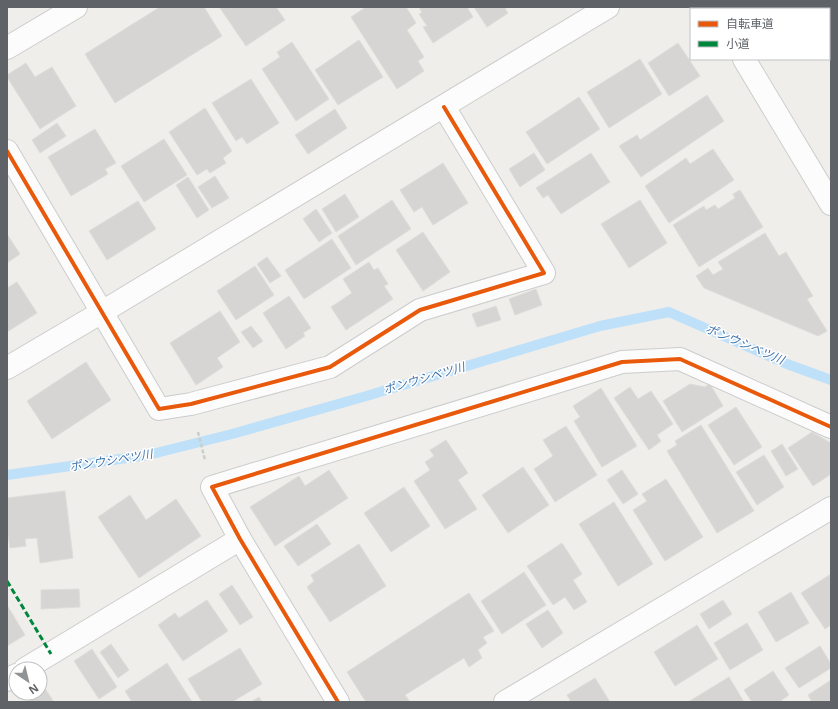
<svg xmlns="http://www.w3.org/2000/svg" width="838" height="709" font-family="'Noto Sans','Noto Sans JP',sans-serif">
	<rect width="100%" height="100%" fill="#efeeea"/>
	<g fill="none" stroke-linecap="round" stroke-linejoin="round">
		<polyline stroke="#bfe0f9" stroke-width="10" points="7,475 148,455 232,434 363,397 600,326 669,312 787,364 831,380"/>
	</g>
	<g fill="#d6d5d3" stroke="#deddd9">
		<polygon points="160,7 204,7 222,36 115,103 85,54"/>
		<polygon points="222,7 276,7 285,20 246,46 220,8"/>
		<polygon points="366,7 406,7 416,23 407,30 424,57 418,61 424,71 397,89 351,17"/>
		<polygon points="419,7 467,7 473,17 433,43 423,27 427,26 419,14 422,13"/>
		<polygon points="474,7 508,7 505,9 508,13 487,27"/>
		<polygon points="767,7 783,7 780,9 768,9"/>
		<polygon points="359,40 383,77 338,105 315,70"/>
		<polygon points="292,42 329,99 296,121 262,69 280,57 277,52"/>
		<polygon points="678,43 700,76 669,96 648,63"/>
		<polygon points="640,59 662,94 609,128 587,92"/>
		<polygon points="26,63 35,77 52,67 76,106 40,129 7,77 7,75"/>
		<polygon points="251,79 279,123 247,144 242,137 236,141 212,103"/>
		<polygon points="707,95 724,121 641,177 619,146 637,135 640,140"/>
		<polygon points="579,97 600,129 547,164 526,132"/>
		<polygon points="205,108 232,151 223,158 226,163 210,173 207,169 197,175 169,132"/>
		<polygon points="335,109 347,128 308,154 295,135"/>
		<polygon points="57,123 66,136 40,153 32,140"/>
		<polygon points="95,129 116,163 105,169 108,174 71,196 48,157"/>
		<polygon points="164,139 187,175 144,202 121,166"/>
		<polygon points="713,149 734,180 669,223 645,186 686,158 690,164"/>
		<polygon points="534,153 545,170 520,187 509,169"/>
		<polygon points="591,153 610,182 561,214 548,195 543,198 536,188"/>
		<polygon points="443,163 468,203 433,225 422,207 414,212 400,190"/>
		<polygon points="215,176 229,198 212,208 198,187"/>
		<polygon points="188,177 209,210 197,218 176,185"/>
		<polygon points="740,190 763,227 699,267 673,225 704,206 706,210 715,205 718,209 735,198 733,194"/>
		<polygon points="345,194 359,217 336,232 322,209"/>
		<polygon points="392,200 411,229 356,265 338,236"/>
		<polygon points="640,200 667,243 629,268 601,224"/>
		<polygon points="138,201 156,229 107,260 89,231"/>
		<polygon points="316,209 332,233 319,242 303,219"/>
		<polygon points="423,232 450,272 423,291 396,250"/>
		<polygon points="765,233 779,256 786,252 813,296 807,299 827,331 818,336 704,288 696,276 708,268 713,275 723,269 718,262"/>
		<polygon points="7,234 20,254 7,263"/>
		<polygon points="332,239 351,268 304,299 285,270"/>
		<polygon points="267,257 281,276 270,283 257,264"/>
		<polygon points="369,262 374,270 378,268 388,284 384,286 393,299 346,330 331,307 352,293 343,279"/>
		<polygon points="255,266 274,295 236,320 217,291"/>
		<polygon points="17,282 37,313 7,332 7,288"/>
		<polygon points="536,289 542,305 515,315 509,299"/>
		<polygon points="289,296 311,328 303,333 305,336 286,349 263,313"/>
		<polygon points="496,306 501,320 477,327 472,314"/>
		<polygon points="220,311 240,342 217,358 223,367 196,385 170,343"/>
		<polygon points="251,326 263,341 253,348 241,332"/>
		<polygon points="86,362 111,400 52,439 27,401"/>
		<polygon points="690,384 705,387 710,384 723,406 682,432 663,401"/>
		<polygon points="630,387 638,399 651,391 673,424 657,435 661,441 649,450 614,398"/>
		<polygon points="601,388 637,446 602,467 574,421 580,417 573,406"/>
		<polygon points="736,407 762,447 734,465 708,425"/>
		<polygon points="701,425 754,511 717,533 667,451 677,445 675,441"/>
		<polygon points="566,426 597,475 555,502 534,469 553,456 543,440"/>
		<polygon points="812,432 831,443 831,474 813,486 788,448"/>
		<polygon points="446,440 468,473 458,480 477,509 445,529 414,481 430,470 425,462 434,456 430,450"/>
		<polygon points="782,444 798,469 786,476 771,451"/>
		<polygon points="764,455 784,487 757,505 736,472"/>
		<polygon points="523,467 549,505 508,533 482,495"/>
		<polygon points="329,470 348,498 275,546 250,507 299,476 305,486"/>
		<polygon points="622,470 638,494 623,504 607,480"/>
		<polygon points="666,479 703,537 665,561 633,510 647,501 642,494"/>
		<polygon points="404,487 430,526 391,552 364,513"/>
		<polygon points="65,491 73,558 40,563 37,538 25,539 26,546 10,548 8,535 7,535 7,498"/>
		<polygon points="130,495 146,520 176,499 201,536 139,578 98,517"/>
		<polygon points="614,502 653,564 618,586 579,524"/>
		<polygon points="317,524 331,544 298,566 284,546"/>
		<polygon points="562,543 582,574 573,580 587,602 574,610 565,597 553,605 527,566"/>
		<polygon points="359,544 386,586 330,622 307,587 314,581 311,575"/>
		<polygon points="524,572 546,605 502,634 481,601"/>
		<polygon points="831,574 831,625 825,629 801,593"/>
		<polygon points="232,585 253,617 240,625 219,594"/>
		<polygon points="79,589 80,607 41,609 41,590"/>
		<polygon points="791,592 809,623 776,642 758,612"/>
		<polygon points="469,593 494,631 483,637 487,643 478,650 482,658 469,667 464,658 405,695 410,702 366,702 347,672"/>
		<polygon points="207,600 228,631 183,661 158,625 175,613 179,618"/>
		<polygon points="723,600 732,614 709,629 700,614"/>
		<polygon points="7,605 25,635 7,646"/>
		<polygon points="548,610 563,633 542,648 526,624"/>
		<polygon points="747,623 763,650 730,670 714,643"/>
		<polygon points="697,625 718,659 675,686 654,652"/>
		<polygon points="111,644 129,670 118,678 100,652"/>
		<polygon points="820,646 831,664 831,668 799,688 785,668"/>
		<polygon points="240,648 262,684 232,702 202,702 188,679"/>
		<polygon points="92,649 117,687 99,699 74,661"/>
		<polygon points="167,663 192,702 132,702 125,691"/>
		<polygon points="773,671 789,695 779,702 752,702 744,690"/>
		<polygon points="729,677 744,702 688,702"/>
		<polygon points="595,678 610,702 571,702 567,695"/>
		<polygon points="831,680 831,702 812,702 808,695"/>
		<polygon points="40,681 54,702 31,702 25,693 40,693"/>
		<polygon points="259,697 262,702 251,702"/>
	</g>
	<g fill="none" stroke-linecap="round" stroke-linejoin="round">
		<g stroke="#cbcccc" stroke-width="24">
			<g id="minor">
				<polyline points="713,7 714,9"/>
				<polyline points="7,48 76,7"/>
				<polyline points="744,59 831,204"/>
				<polyline points="7,151 159,409 191,404 330,367 420,310 544,273 444,107"/>
				<polyline points="7,368 102,312 608,7"/>
				<polyline points="25,669 240,539"/>
				<polyline points="7,680 16,675"/>
				<polyline points="338,702 240,539 212,487 622,362 680,359 831,427"/>
				<polyline points="505,702 831,508"/>
			</g>
		</g>
		<polyline stroke="#cacfcc" stroke-width="2.5" stroke-dasharray="4 2" stroke-linecap="butt" points="198,432 205,460"/>
		<use href="#minor" stroke="#fdfcfc" stroke-width="22"/>
		<polyline stroke="#00873e" stroke-width="3" stroke-dasharray="6 3" stroke-linecap="butt" points="7,581 51,654"/>
		<g stroke="#fff" stroke-width="6">
			<g id="cycleway">
				<polyline points="7,151 159,409 191,404 330,367 420,310 544,273 444,107"/>
				<polyline points="338,702 240,539 212,487 622,362 680,359 831,427"/>
			</g>
		</g>
		<use href="#cycleway" stroke="#e8590c" stroke-width="4"/>
	</g>
	<g text-anchor="middle" dominant-baseline="central" stroke-width="3" stroke-linejoin="round" paint-order="stroke">
		<g font-size="12" font-style="italic" fill="#4174aa" stroke="#fff">
			<text transform="translate(745 344) rotate(23)">ポンウシベツ川</text>
			<text transform="translate(424 378) rotate(-16)">ポンウシベツ川</text>
			<text transform="translate(111 460) rotate(-9)">ポンウシベツ川</text>
		</g>
	</g>
	<rect width="838" height="709" fill="none" stroke="#5f6368" stroke-width="16"/>
	<rect x="690" y="8" width="140" height="52" fill="#ffffff" stroke="#bfc1c3"/>
	<rect x="698" y="21" width="20" height="6" fill="#e8590c" stroke="#bfc1c3"/>
	<text x="726" y="28" font-size="12" fill="#5f6368">自転車道</text>
	<rect x="698" y="41" width="20" height="6" fill="#00873e" stroke="#bfc1c3"/>
	<text x="726" y="48" font-size="12" fill="#5f6368">小道</text>
	<g transform="translate(28 681) rotate(145)"><circle r="19" fill="#ffffff" stroke="#bfc1c3"/>
	<path d="M0-3L7 15L0 10L-7 15Z" fill="#919496"/>
	<text y="-6" font-size="11" font-weight="bold" text-anchor="middle" fill="#5f6368">N</text>
	</g>
</svg>
